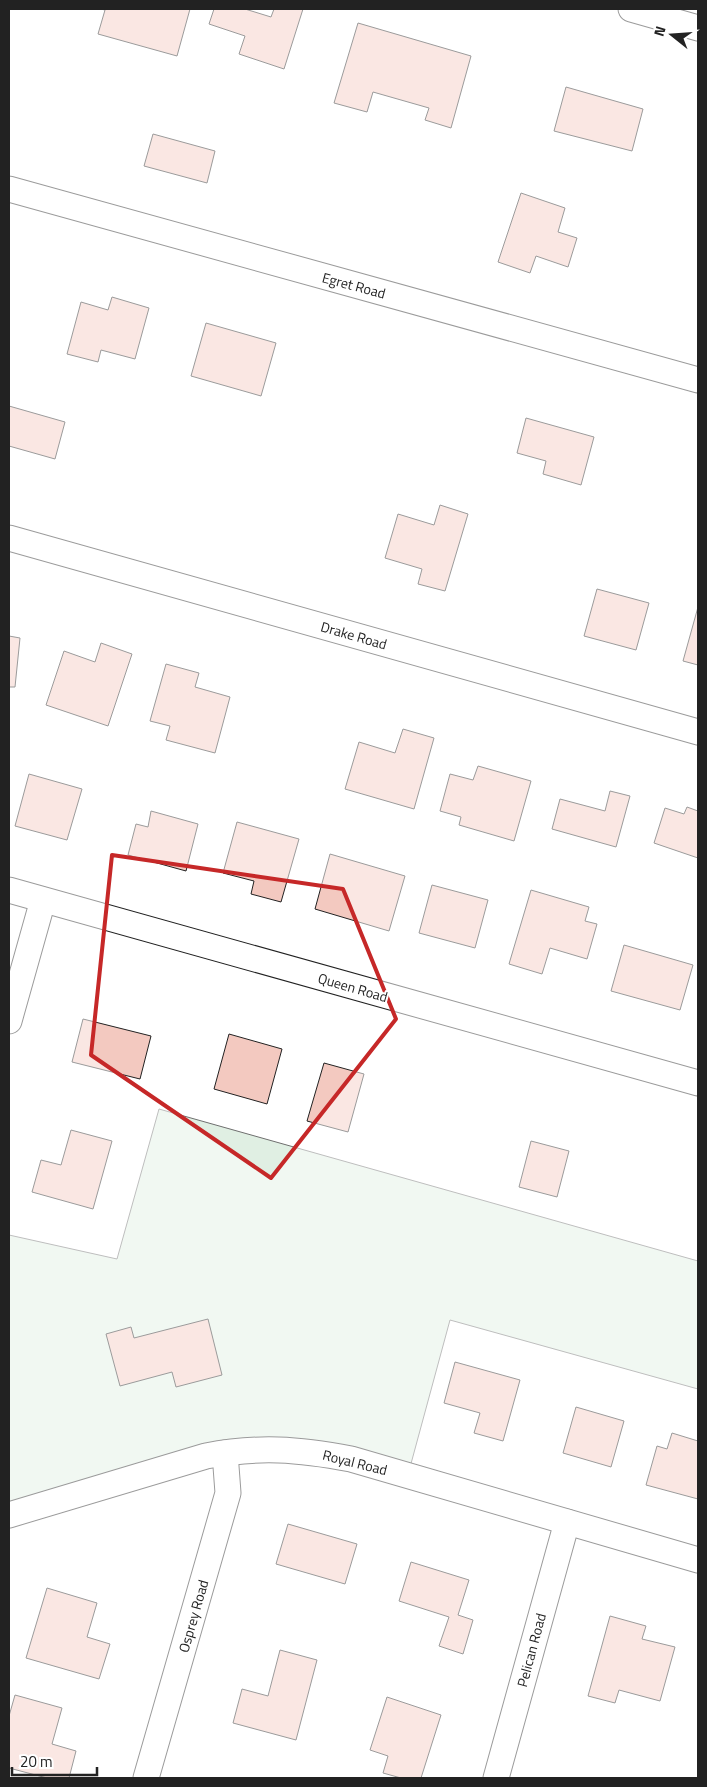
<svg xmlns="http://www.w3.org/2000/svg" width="707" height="1787" font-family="'Titillium Web',sans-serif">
	<rect width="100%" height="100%" fill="#fff"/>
	<polygon fill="#e0efe3" stroke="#6f6f6f" points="159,1109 698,1261 698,1389 450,1320 409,1471 233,1456 9,1521 9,1235 117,1259"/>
	<g fill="#f3c9c0" stroke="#222">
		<polygon points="101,9 190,9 177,56 98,34 105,10"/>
		<polygon points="214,9 245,9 271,17 274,9 303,9 284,69 239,54 245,36 209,24"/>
		<polygon points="358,23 471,56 451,128 425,120 429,108 373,92 367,112 334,103"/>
		<polygon points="566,87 643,109 632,151 554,131"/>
		<polygon points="153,134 215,151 207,183 144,166"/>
		<polygon points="521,193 565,208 558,232 577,238 568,267 536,256 530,273 498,262"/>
		<polygon points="112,297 149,308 135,359 101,350 98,362 67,354 81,302 108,310"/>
		<polygon points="206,323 276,343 261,396 191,376"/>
		<polygon points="9,406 65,422 55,459 9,446"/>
		<polygon points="526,418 594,437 581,485 543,474 546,461 517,453"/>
		<polygon points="440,505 468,514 445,591 418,584 422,569 385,558 398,514 434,525"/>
		<polygon points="597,589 649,603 636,650 584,636"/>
		<polygon points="698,607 698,665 683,661"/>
		<polygon points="9,636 20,638 15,687 9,687"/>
		<polygon points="101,643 132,654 108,726 46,705 64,651 95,662"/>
		<polygon points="166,664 199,673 195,687 230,697 215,753 166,740 170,726 150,721"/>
		<polygon points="403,729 434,738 414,809 345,789 359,742 395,753"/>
		<polygon points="478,766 531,781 514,841 459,825 461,817 440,811 450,774 473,780"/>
		<polygon points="29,774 82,789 67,840 15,826"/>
		<polygon points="610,791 630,796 616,847 552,829 560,799 605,811"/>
		<polygon points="687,807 698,811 698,858 654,843 665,808 684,814"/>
		<polygon points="151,811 198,824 186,871 128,855 136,824 148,827"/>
		<polygon points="237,822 299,839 281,902 251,894 254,881 223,873"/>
		<polygon points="330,854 405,876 389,931 315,909"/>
		<polygon points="432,885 488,900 475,948 419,933"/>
		<polygon points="531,890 589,907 585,921 597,924 587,959 550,948 542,974 509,964"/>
		<polygon points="624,945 693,965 680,1010 611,991"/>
		<polygon points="83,1019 151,1036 140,1079 72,1062"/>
		<polygon points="229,1034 282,1049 267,1104 214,1089"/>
		<polygon points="324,1063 364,1074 348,1132 307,1121"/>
		<polygon points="71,1130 112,1141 93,1209 32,1192 41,1160 61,1165"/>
		<polygon points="531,1141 569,1151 557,1197 519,1187"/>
		<polygon points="208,1319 222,1375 176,1387 172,1372 120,1386 106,1334 131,1327 134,1338"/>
		<polygon points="455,1362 520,1380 503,1441 474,1433 480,1413 444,1403"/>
		<polygon points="576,1407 624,1421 611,1467 563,1453"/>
		<polygon points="672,1433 698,1441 698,1499 646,1485 657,1446 667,1449"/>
		<polygon points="288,1524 357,1544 345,1584 276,1564"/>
		<polygon points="411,1562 469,1580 458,1615 473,1620 463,1654 439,1646 449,1617 399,1601"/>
		<polygon points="47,1588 97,1603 87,1637 110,1644 99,1679 26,1658"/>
		<polygon points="610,1616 646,1626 642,1639 675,1647 660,1701 619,1690 615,1703 588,1696"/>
		<polygon points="280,1650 317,1660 296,1740 233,1723 242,1689 268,1696"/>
		<polygon points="15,1695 62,1708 52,1744 76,1751 69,1778 47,1778 9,1768 9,1716"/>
		<polygon points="387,1697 441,1715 421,1778 401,1778 383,1773 388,1756 370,1750"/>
	</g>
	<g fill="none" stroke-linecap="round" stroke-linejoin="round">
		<g stroke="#222" stroke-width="27">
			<g id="street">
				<polyline points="631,9 698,28"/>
				<polyline points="9,189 698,380"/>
				<polyline points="9,538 698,732"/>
				<polyline points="9,890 698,1083"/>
				<polyline points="9,1021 43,900"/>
				<path d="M9 1515 206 1456C259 1446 298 1449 351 1459L698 1560"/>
				<polyline points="146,1778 228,1493 225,1453"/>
				<polyline points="496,1778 567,1522"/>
			</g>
		</g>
		<use href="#street" stroke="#fff" stroke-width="25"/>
	</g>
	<path d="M0 0H707V1787H0ZM112 855 343 889 396 1019 271 1178 91 1055Z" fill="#fff" fill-opacity=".55" fill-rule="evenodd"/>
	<path fill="none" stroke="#c62828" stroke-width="4" stroke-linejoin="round" d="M112 855 343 889 396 1019 271 1178 91 1055Z"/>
	<g text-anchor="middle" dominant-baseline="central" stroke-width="4" stroke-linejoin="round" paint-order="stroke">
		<g font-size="14" fill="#222" stroke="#fff">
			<text transform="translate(354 285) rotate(15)">Egret Road</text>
			<text transform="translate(354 635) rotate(16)">Drake Road</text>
			<text transform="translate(353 987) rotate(16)">Queen Road</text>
			<text transform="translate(355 1462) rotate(14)">Royal Road</text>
			<text transform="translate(193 1616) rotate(-74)">Osprey Road</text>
			<text transform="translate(531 1650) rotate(-75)">Pelican Road</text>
		</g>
	</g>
	<rect width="707" height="1787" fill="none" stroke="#222222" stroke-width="20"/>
	<g transform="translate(672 35) rotate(287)" stroke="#ffffff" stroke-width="4" paint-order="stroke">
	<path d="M0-4L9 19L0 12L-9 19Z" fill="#222222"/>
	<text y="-8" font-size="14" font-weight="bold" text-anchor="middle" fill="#222222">N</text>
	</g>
	<path d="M12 1767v8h85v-8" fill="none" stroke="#222222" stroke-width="2.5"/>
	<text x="20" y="1767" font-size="15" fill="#222222" stroke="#ffffff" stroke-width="4" paint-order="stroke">20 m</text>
</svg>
